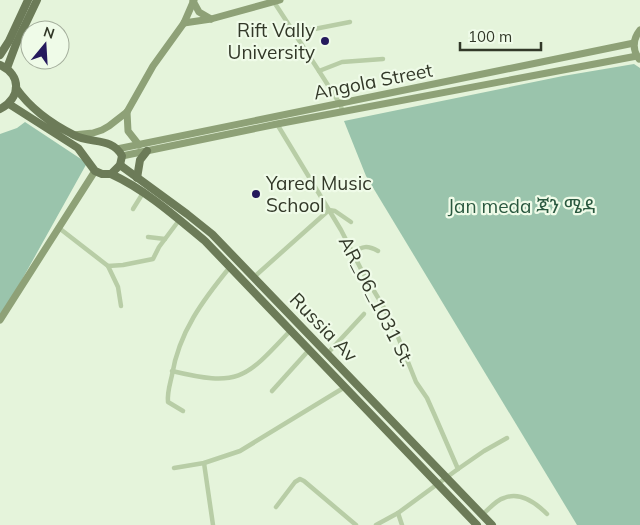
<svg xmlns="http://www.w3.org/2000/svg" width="640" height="525" font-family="Mulish,'Noto Sans Ethiopic',sans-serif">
	<rect width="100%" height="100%" fill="#e5f4db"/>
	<g fill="#9ac4ac">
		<polygon points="634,64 640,68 640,525 577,525 366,176 344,121 563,76"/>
		<polygon points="25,122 87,163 0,319 0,134 17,128"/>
	</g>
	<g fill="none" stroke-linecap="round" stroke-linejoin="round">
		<g stroke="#b8cda6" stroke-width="4.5">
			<polyline points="274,2 319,71 340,104 343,112"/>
			<polyline points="294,33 350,22"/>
			<polyline points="319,71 342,62 383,59"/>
			<polyline points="277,124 341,230 362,271 383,306 396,332 416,382 427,398 435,416 458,469 398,513 376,525"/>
			<polyline points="133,209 143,193"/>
			<polyline points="329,210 335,211 351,222"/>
			<polyline points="59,228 108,266 123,265 153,259 159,247 180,219"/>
			<polyline points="148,237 165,239"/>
			<path d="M352 253C363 246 367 245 378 251"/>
			<polyline points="108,266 118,287 121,306"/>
			<polyline points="254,277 329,210"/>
			<polyline points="327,354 364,314"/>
			<path d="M172 371C239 387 245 379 290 331"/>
			<polyline points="272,391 309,350"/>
			<path d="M183 411 168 402C167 393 170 384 172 375 179 332 203 300 230 267"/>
			<polyline points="204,463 213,525"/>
			<polyline points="174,468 204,463 240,451 345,387"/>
			<polyline points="458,469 484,451 507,438"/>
			<polyline points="276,507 295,482 300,479 304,481 356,525"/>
			<polyline points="398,513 402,525"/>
			<path d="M482 515C489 509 496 500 504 498 521 491 537 504 547 514"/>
		</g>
		<g stroke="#8ea177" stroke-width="7">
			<polyline points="193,1 199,12 211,19"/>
			<polyline points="184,23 211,19 280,0"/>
			<path d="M639 59C632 49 633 39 640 30"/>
			<polyline points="127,112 128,131 139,145"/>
			<polyline points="73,135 93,133 102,130 109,126 127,112 153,66 184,23 194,0"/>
			<polyline points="117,149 634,43"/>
			<polyline points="122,156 277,124 637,56"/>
			<polyline points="0,320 95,171"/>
		</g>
		<g stroke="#6c7b58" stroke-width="8">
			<polyline points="0,55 9,41 28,0"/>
			<path d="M0 65C22 75 21 98 0 109"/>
			<polyline points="7,68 16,44 37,0"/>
			<path d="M9 104 78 148 95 171 102 174H111L120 165 122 156C113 137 90 144 74 135 52 124 30 108 16 88"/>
			<polyline points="120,165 187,214 212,234 492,525"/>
			<path d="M111 174C146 190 176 217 205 241L477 525"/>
			<polyline points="137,178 140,160 147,151"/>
		</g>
	</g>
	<g fill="#251a5d" stroke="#effbe8" stroke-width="2">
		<circle cx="325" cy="41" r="5"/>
		<circle cx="256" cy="194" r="5"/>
	</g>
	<g text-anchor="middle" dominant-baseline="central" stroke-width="4.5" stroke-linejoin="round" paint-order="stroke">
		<g font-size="19" fill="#323828" stroke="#effbe8" text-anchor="end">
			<text x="315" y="30">Rift Vally<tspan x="315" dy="22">University</tspan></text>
			<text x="266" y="183" text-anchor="start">Yared Music<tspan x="266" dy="22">School</tspan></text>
		</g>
		<g font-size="19" fill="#323828" stroke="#effbe8">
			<text transform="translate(373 81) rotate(-11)">Angola Street</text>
			<text transform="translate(377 301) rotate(63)">AR_06_1031 St.</text>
			<text transform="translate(324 327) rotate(46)">Russia Av</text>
		</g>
		<g font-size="19" fill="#2a583f" stroke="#effbe8">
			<text x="522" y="206">Jan meda ጃን ሜዳ</text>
		</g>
	</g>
	<g transform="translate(45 45) rotate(18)"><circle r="24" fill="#effbe8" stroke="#a3ad9b"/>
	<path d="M0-4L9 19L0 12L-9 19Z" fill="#251a5d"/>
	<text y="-8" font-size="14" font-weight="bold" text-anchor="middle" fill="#323828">N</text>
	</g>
	<path d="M460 42v8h81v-8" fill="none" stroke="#323828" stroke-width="2.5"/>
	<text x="468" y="42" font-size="15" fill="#323828" stroke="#effbe8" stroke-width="4" paint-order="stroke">100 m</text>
</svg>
